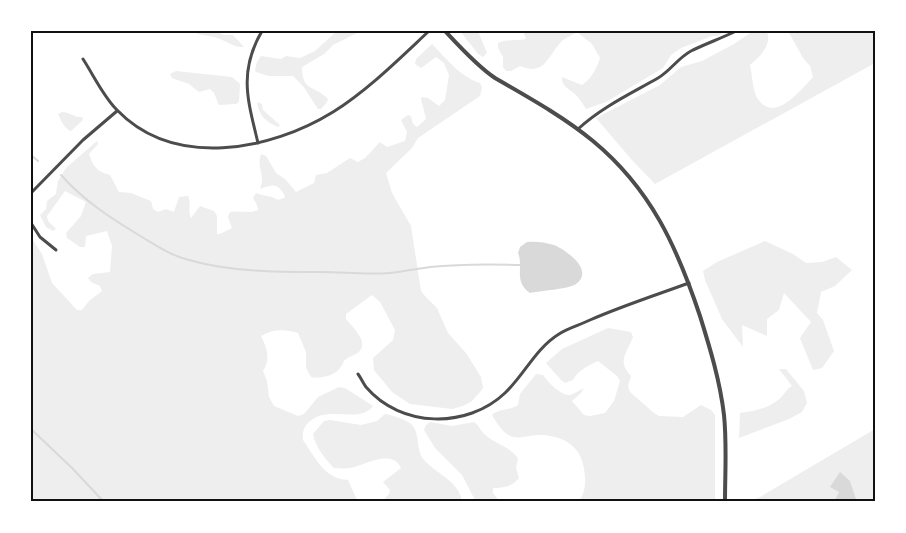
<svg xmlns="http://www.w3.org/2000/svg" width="906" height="533" font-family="'IBM Plex Sans',sans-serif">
	<rect width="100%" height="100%" fill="#fff"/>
	<g fill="#eee">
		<path d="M191 31H207L211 33 217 32 224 35H233L244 47C235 48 228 42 220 39 211 35 200 36 191 31Z"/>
		<path d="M337 31H361L333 45 324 54 302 67C302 92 315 85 328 99L327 102 321 109H318L303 86 293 76H269L256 72 255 70 257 62 261 56 281 59 286 56 300 58 315 51Z"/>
		<polygon points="460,31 478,31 487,53 483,57 478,54"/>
		<path d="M523 31H725L718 36H712L681 48 671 55 663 68 606 102 586 109C583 104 580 99 576 95 570 89 561 87 562 77L582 85C591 79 597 68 600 58L592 44 577 32C573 35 567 37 563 40 548 54 546 77 520 66L511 71H506L503 67V57L498 48V43C507 39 516 41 526 39Z"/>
		<path d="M753 31H764L768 34C770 48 759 57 750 65 752 73 753 93 758 99 774 124 801 90 813 77L810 66 803 58 788 31 875 32V63L655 184 631 159 596 118 660 85 681 67 702 61 734 44Z"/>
		<path d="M432 44C446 58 460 77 480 83L482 88 480 96 418 138 412 148 386 173 392 193 411 226 421 291 425 296 437 308 448 333 466 353 481 377 483 388 480 392 472 401 463 406 452 409 410 404 392 392 374 370 373 358 393 340 395 330 380 302 372 295 346 314V319C351 325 361 335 362 342 364 355 350 354 344 361 343 363 342 366 340 368 335 376 319 379 311 377L306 368V352L298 333C284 329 273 329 261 336 267 348 271 359 263 371L267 381 269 397 274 406 298 416 304 414 318 397 339 387 345 388 373 406C361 423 331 407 313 419 305 424 302 430 303 440 315 457 324 479 348 480L358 502H31V237L42 254 52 283 77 310H82L89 301 102 291 100 286 91 282 88 278 93 274 110 272 112 246 107 231 86 236 85 247H80L67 238 66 233 81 216 86 202 65 191 47 216 48 221 56 229 53 231 46 227 40 215 46 209 47 201 56 194 58 181 66 168 97 141 98 144 89 154C93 166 97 172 110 175L119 192 131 193 151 201 153 209 158 212 166 209 174 212 179 197 188 196C192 204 187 209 191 218L200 206 214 211 217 216V234H220L232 228 228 217 230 212C240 210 248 214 258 210L257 205 253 198 256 193C263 196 273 196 278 200L284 198 285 196C277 183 274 184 260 189 266 172 256 171 261 154L266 156 276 173 285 179 296 192 314 183 316 175 327 173 350 158 358 162 365 158 380 142 387 147 405 141 407 132 401 120 408 115 411 116 413 124 417 127 426 119 421 99 422 97 428 98 439 106 445 100 449 75 444 63 436 57 421 68 415 64 416 59Z"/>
		<polygon points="176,71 232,77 240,84 239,102 236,104 219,105 214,93 210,89 199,92 189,84 172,78 170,74"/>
		<path d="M257 102 262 104 263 110 280 125 278 127C266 122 259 116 257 102Z"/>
		<path d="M62 112C69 112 75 118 82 117L83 120 71 131C64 129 61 120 58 114Z"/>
		<polygon points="765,241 793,254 806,263 822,262 836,257 852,270 835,286 821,292 817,313 823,320 834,351 822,368 813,370 800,338 811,322 784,293 779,310 767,319 767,336 742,325 743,347 722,319 705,280 703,271 717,262"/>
		<path d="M608 328 631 332 633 337C626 355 617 361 631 376L628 386 630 392 654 413 659 416 683 417 701 405 711 410 715 415V502H578C586 493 586 480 584 469 581 447 565 437 544 435 534 434 522 439 513 437 503 434 496 422 492 415 499 408 510 411 518 405L520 394 536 374 543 375C548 382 559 394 569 395 573 395 579 390 584 388L581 393 572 401 584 415 590 416 605 413 614 401 620 381 617 376 598 361C588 366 578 370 573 380L565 383 561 380 546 363 562 349Z"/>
		<path d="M779 369H786L804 391 807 403 802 412 789 419 739 438 740 413C754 411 767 409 778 400 784 396 785 390 792 386Z"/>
		<path d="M385 414C393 415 408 420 413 426 420 435 416 450 423 459 435 473 459 481 462 501L445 502 417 499 406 502H382L389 494 390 490 383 482 401 468C392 448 365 465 350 468 345 469 339 468 334 468 325 459 315 446 313 434L324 421 330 420 361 425 377 421Z"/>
		<path d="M430 422 452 426 474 422C479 425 480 430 484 434 495 444 509 446 518 458L516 468 519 478C512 487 503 488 493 488V493L500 502H476L462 475 435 448 424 430 426 425Z"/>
		<polygon points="875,429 875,502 749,502 760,497"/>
	</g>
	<g fill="#d9d9d9">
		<path d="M527 242C535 241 545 242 554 245 566 250 595 270 576 284 569 289 540 291 530 293 513 281 524 267 518 253L520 247Z"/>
		<polygon points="840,472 850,481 857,502 834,502 839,492 830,487"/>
	</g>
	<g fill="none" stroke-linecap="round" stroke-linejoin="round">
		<g stroke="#d9d9d9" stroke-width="2">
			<polyline points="31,155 38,161"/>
			<path d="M61 175C84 201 112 219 142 237 157 246 172 256 189 260 231 272 277 272 321 272 343 272 366 275 389 273 402 272 416 269 430 267 459 264 491 264 521 265"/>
			<polyline points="31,429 72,468 104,502"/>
		</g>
		<g stroke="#4c4c4c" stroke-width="3">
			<path d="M83 59C94 76 103 96 117 110 174 169 270 151 333 112 368 90 399 59 429 31"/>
			<path d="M578 129C602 107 630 94 658 78 670 71 678 58 691 51 705 44 722 38 736 31"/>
			<path d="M258 143C248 101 238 72 262 31"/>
			<polyline points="31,193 83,140 117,111"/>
			<polyline points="31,223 40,237 56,250"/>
			<path d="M358 374C361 378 363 383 366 387 401 428 467 429 505 393 525 374 535 349 559 334 568 328 580 325 590 320 622 306 656 295 689 283"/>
		</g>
		<path stroke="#4c4c4c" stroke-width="4" d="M445 31C459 46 478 67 495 78 528 97 564 117 593 141 651 189 677 247 700 316 710 348 720 381 724 415 727 444 725 473 725 502"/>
	</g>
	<rect width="906" height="533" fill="none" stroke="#ffffff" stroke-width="65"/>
	<rect x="32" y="32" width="842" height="468" fill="none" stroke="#111" stroke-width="2"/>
</svg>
